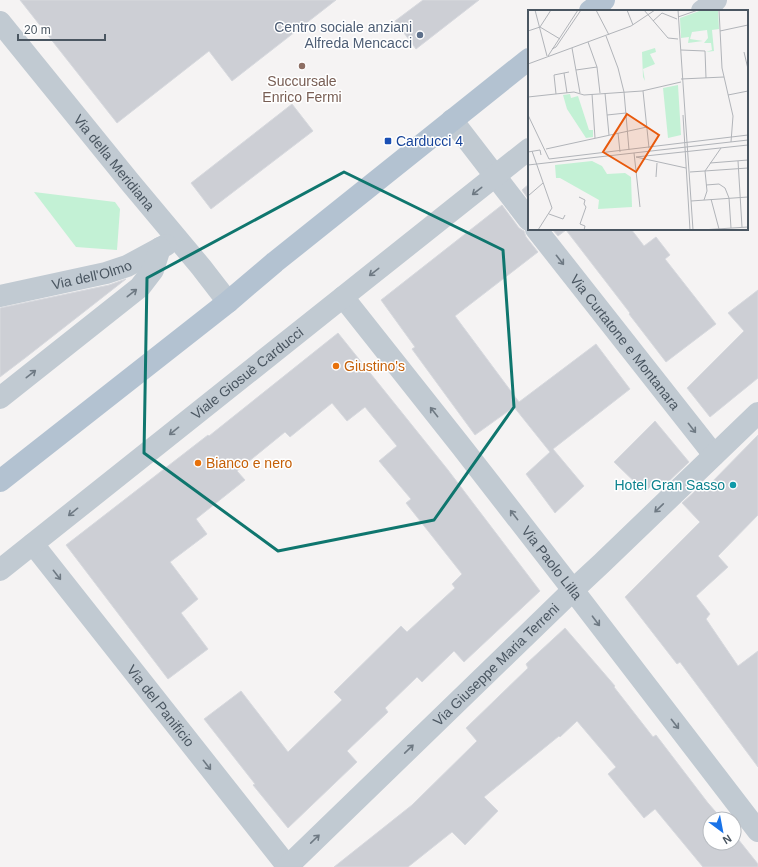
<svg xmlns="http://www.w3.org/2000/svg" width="758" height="867" font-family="Helvetica,sans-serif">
	<rect width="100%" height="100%" fill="#f5f3f3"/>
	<polygon fill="#c3f1d5" points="34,192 115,202 120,209 117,250 76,247"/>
	<g fill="#cdcfd5" stroke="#d7d9de">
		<polygon points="20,0 336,0 232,81 209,51 117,123"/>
		<polygon points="423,0 479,0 416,49 395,21"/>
		<polygon points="292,104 313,131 211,209 191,183"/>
		<polygon points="529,184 529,200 522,190"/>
		<polygon points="502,205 519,228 524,231 526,237 538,252 455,316 519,402 596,344 630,389 553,449 584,486 555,513 526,474 550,452 514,407 475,435 412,349 415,347 381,300"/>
		<polygon points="552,229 631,229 644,246 656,237 670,255 665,259 716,324 666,362 629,314 630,313 566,230 558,236"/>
		<polygon points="126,279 25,358 0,377 0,308 109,285"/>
		<polygon points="758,290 758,378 710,417 687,388 744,331 728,313"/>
		<polygon points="338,333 448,470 540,591 464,662 454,651 422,682 417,677 385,708 388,712 347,751 357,762 288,828 253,785 255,784 204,719 241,691 288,752 342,700 334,692 401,626 407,632 455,588 452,584 462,574 406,503 411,499 379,461 397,446 365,407 347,421 332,403 290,437 285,432 237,471 245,480 196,519 207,534 170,562 198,599 181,613 208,649 168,679 66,545 208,435 209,436"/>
		<polygon points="655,421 689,462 664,486 658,479 645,492 614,462"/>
		<polygon points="758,435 758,515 718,556 728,567 696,596 710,614 706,619 738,666 758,651 758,767 680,662 677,664 625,597 700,522 682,503 705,482 708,486"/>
		<polygon points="565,628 615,686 614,687 653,737 656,735 708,803 722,819 710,819 710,843 734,843 734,834 758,864 758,867 703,867 655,809 644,818 608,774 616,767 577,721 560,737 559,736 484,797 498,811 465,845 452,832 408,867 334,867 412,805 477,741 466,728 528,668 526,664"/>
	</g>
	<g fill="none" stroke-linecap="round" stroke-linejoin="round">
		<g stroke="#c1cad2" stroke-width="22">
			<polyline points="702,11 716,0"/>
			<path id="s1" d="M0 22 129 181 201 267 228 302"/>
			<polyline points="452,120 529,220"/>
			<path id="s2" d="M536 229 714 455"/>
			<path id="s3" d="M0 296 106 273 127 266 166 245"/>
			<path id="s4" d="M343 297 461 446 573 590 758 831"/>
			<polyline points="0,398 140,287 153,270 160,248"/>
			<path id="s5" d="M33 544 288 867"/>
			<path id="s6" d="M0 570 343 297 529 149"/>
			<path id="s7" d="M287 867 573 590 602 563 758 413"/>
		</g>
		<g stroke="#b3c2d1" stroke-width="22">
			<polyline points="590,11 604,0"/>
			<polyline points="0,481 228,302 275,262 529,59"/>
		</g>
	</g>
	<defs><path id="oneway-shaft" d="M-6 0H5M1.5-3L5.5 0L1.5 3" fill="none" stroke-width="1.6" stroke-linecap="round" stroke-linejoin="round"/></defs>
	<g stroke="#6e7983">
		<use href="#oneway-shaft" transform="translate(477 191) rotate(142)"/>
		<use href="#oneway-shaft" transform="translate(560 260) rotate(52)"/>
		<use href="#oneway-shaft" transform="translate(374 272) rotate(142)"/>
		<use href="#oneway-shaft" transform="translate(132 293) rotate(-38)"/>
		<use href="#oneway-shaft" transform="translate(31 374) rotate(-38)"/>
		<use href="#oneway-shaft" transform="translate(434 412) rotate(-128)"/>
		<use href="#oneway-shaft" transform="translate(692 428) rotate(52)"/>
		<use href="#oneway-shaft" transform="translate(174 431) rotate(141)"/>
		<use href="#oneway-shaft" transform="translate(659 508) rotate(136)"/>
		<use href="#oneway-shaft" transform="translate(73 512) rotate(141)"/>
		<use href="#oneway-shaft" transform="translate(514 515) rotate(-128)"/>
		<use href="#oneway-shaft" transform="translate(57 575) rotate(52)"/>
		<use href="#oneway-shaft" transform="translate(596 621) rotate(53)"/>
		<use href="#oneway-shaft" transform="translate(675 724) rotate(52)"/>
		<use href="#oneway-shaft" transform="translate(409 749) rotate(-44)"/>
		<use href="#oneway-shaft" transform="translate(207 765) rotate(52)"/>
		<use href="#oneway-shaft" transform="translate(315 839) rotate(-44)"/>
	</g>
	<path fill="none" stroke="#0f766e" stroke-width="3" stroke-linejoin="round" d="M344 172 503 250 514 407 434 520 278 551 144 453 147 278Z"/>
	<circle fill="#5c6f8a" stroke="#fff" stroke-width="1.5" cx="420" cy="35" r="4"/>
	<circle fill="#8d6e63" stroke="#fff" stroke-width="1.5" cx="302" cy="66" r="4"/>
	<rect fill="#1a4fb4" stroke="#fff" stroke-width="1.5" x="384" y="137" width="8" height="8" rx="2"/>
	<g fill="#e8710a" stroke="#fff" stroke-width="1.5">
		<circle cx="336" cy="366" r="4"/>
		<circle cx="198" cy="463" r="4"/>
	</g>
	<circle fill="#0f9aa8" stroke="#fff" stroke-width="1.5" cx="733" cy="485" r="4"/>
	<g text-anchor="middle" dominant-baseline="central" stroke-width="3" stroke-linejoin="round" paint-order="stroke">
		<g font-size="14" fill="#4e5e75" stroke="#fff" text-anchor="end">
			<text x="412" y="27">Centro sociale anziani<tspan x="412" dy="16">Alfreda Mencacci</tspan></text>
		</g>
		<g font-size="14" fill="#785e54" stroke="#fff">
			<text x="302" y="81">Succursale<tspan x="302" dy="16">Enrico Fermi</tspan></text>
		</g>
		<g font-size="14" fill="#164399" stroke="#fff" text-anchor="start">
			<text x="396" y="141">Carducci 4</text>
		</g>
		<g font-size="14" fill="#4a5661" stroke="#fff">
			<text stroke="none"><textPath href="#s1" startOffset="181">Via della Meridiana</textPath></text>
			<text stroke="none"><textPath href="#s3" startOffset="94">Via dell'Olmo</textPath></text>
			<text stroke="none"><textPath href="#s2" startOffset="144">Via Curtatone e Montanara</textPath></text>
			<text stroke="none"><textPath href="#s6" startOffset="316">Viale Giosuè Carducci</textPath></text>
			<text stroke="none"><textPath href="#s4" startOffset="338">Via Paolo Lilla</textPath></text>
			<text stroke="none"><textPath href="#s7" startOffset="291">Via Giuseppe Maria Terreni</textPath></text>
			<text stroke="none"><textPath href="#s5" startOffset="206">Via del Panificio</textPath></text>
		</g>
		<g font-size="14" fill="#c56008" stroke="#fff" text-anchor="start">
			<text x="344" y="366">Giustino's</text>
			<text x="206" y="463">Bianco e nero</text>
		</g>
		<g font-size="14" fill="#0d838f" stroke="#fff" text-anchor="end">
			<text x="725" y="485">Hotel Gran Sasso</text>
		</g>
	</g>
	<g transform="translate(528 10)">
		<rect width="220" height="220" fill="#f5f3f3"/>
		<path d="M174 0H190L191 19 184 20 186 41 178 42 184 40 183 33H176L180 28 179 20 164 22 162 29 175 31 160 33 161 27 153 28 152 8ZM127 38 128 42 122 44 127 54 115 59 117 71 115 67 114 42ZM150 75 153 125 140 128 135 78ZM42 84 43 88 50 86 61 120H65V127L58 128 39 99 35 85ZM64 151 74 156 79 164 97 163 103 167 104 197 70 199 71 190 32 168H28L27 155Z" fill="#c3f1d5"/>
		<path fill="none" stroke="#b1b4b9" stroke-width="1" d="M7 0 19 46M68 0 81 25M99 0 105 15M116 0 140 28 150 29M150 0 165 220M191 0 194 58 205 106 203 132M150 7 170 0M125 11 134 3 149 9M12 17 32 29M12 17 23 0M0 21 12 17M192 21 220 15M78 26 90 58 96 82 101 140M60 32 69 57 72 83M44 38 52 83M24 39 28 37 53 0M153 40 177 41 178 68M216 42 220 59M20 46 50 0M0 54 103 16 127 0M48 60 69 57M36 63 39 83M153 69 196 67M115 81 121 138M77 83 81 125M28 84 26 65 41 62M64 84 67 128M200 85 220 81M0 87 46 82 56 85 114 81 153 72M0 105 21 149M79 105 98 103M155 105 162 220M90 123 92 142M18 139 119 117M4 141 24 198 10 220M0 142 12 140 13 145M106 143 112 197M108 147 220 135M108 147 158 158M21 149 220 125M210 151 214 217M182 153 220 150M0 155 220 130M177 161 193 138M162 162 220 158M128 167 129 153M178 175 191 174 197 178 201 188 203 218M0 186 15 173M51 187 57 190 56 194 58 197 52 214 57 216 56 220M183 189 191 219M176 190 179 181 177 161M163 191 220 187M21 204 35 209 37 205M173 220 220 217"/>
		<path fill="#e8590c" fill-opacity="0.15" stroke="#e8590c" stroke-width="2" d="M99 104 131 125 108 162 75 142Z"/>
		<rect width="220" height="220" fill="none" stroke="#4a5661" stroke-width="2"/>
	</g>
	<g transform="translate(722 831) rotate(148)"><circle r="19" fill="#ffffff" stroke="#b7bbc0"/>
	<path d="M0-3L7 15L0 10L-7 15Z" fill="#1a73e8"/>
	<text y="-6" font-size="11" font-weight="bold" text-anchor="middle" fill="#4a5661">N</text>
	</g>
	<path d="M18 34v6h87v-6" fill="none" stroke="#4a5661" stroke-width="2"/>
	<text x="24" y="34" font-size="12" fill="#4a5661" stroke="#ffffff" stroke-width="3" paint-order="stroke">20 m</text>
</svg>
